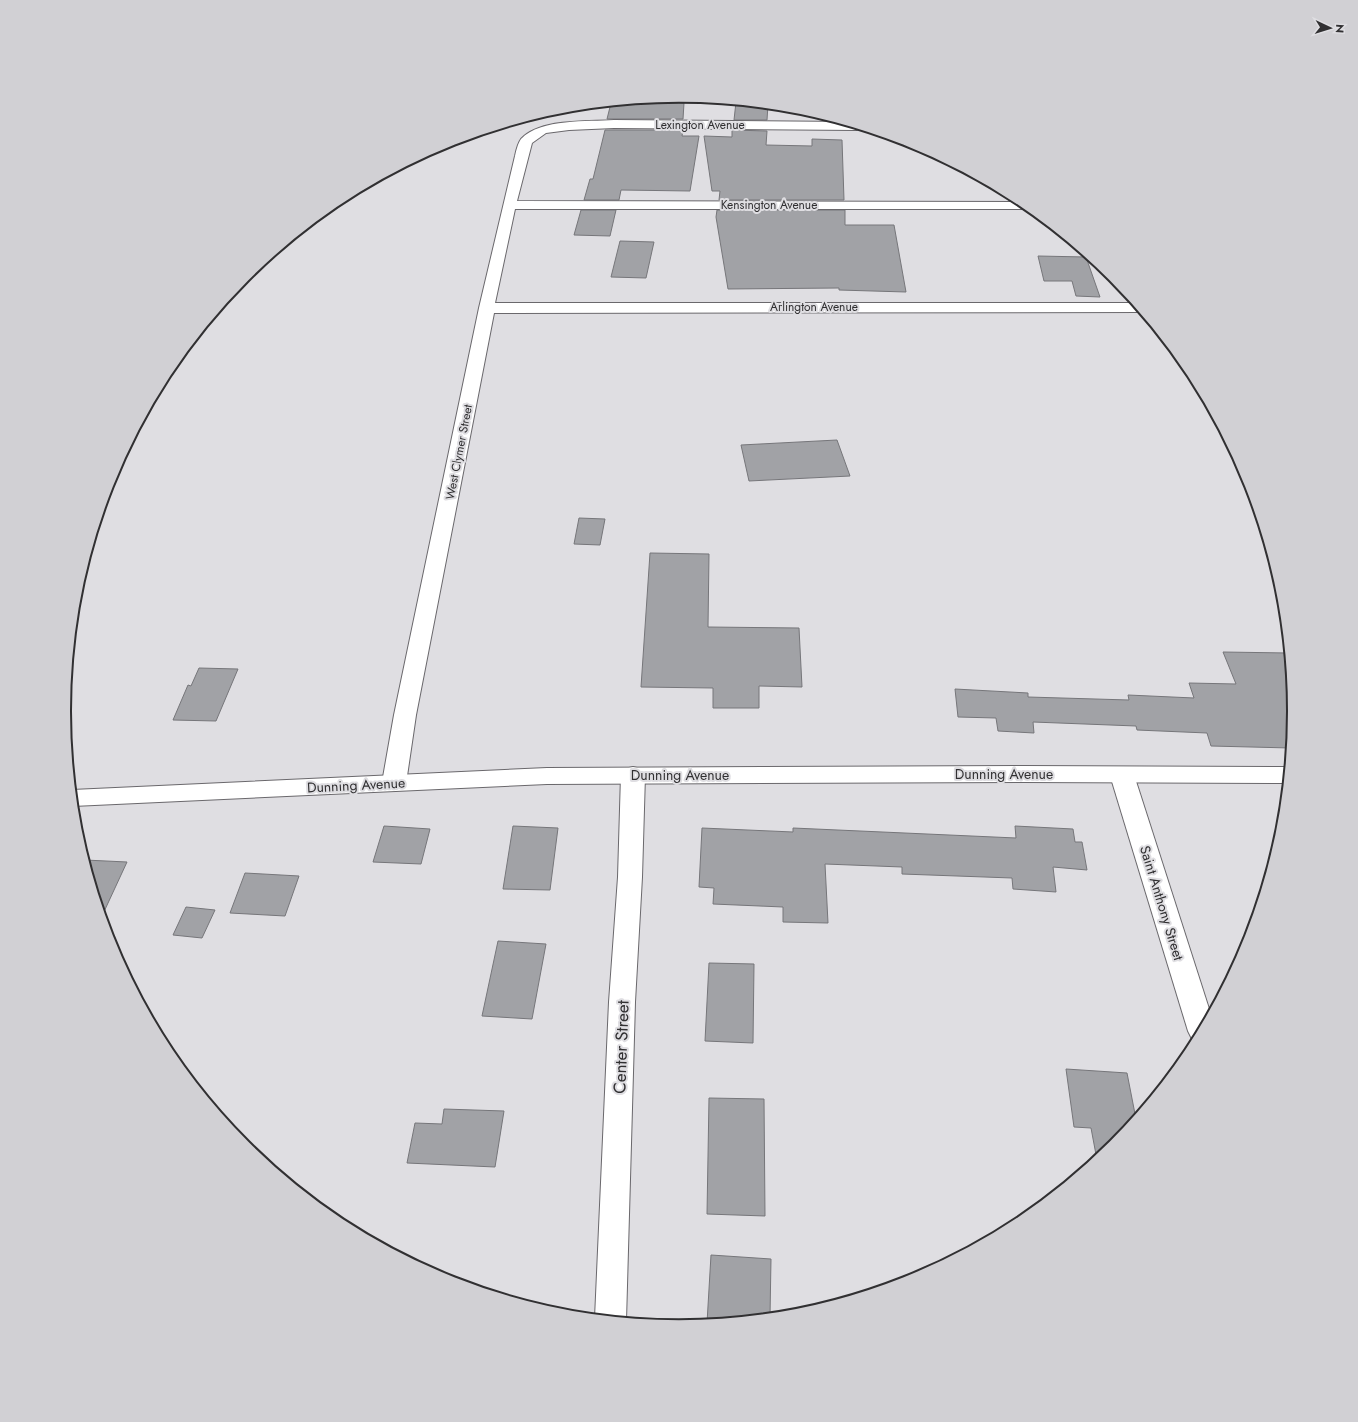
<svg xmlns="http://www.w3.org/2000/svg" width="1358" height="1422" font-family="Jost,sans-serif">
	<rect width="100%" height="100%" fill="#dfdee2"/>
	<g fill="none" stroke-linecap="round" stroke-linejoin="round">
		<path fill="#6a91b8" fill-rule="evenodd" d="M241 280 243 282C240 290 235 298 226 299Z"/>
	</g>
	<g fill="#a1a2a6" stroke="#76767a">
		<polygon points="736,102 768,105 767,120 734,120"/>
		<polygon points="611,103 684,103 683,119 607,119"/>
		<polygon points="605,130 683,130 682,136 699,136 690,191 621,190 619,200 584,200 590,179 593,179"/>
		<polygon points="732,130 767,131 766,145 812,146 812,139 842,140 844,200 719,200 720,191 712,191 704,136 732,137"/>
		<polygon points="581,210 616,210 610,236 574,235"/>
		<polygon points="717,210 845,210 845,225 894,225 906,292 839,290 839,288 728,289 716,217"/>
		<polygon points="620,241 654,242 646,278 611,277"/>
		<polygon points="1038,256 1086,257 1100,297 1076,296 1072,281 1044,281"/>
		<polygon points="837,440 850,476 749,481 741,445"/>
		<polygon points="579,518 605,519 600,545 574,544"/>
		<polygon points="650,553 709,554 708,627 799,628 802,687 759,686 759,708 713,708 713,688 641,687"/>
		<polygon points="1223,652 1288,653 1294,711 1290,748 1211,746 1207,733 1137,730 1136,726 1033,722 1034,733 998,731 996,718 958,717 955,689 1028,693 1028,697 1129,700 1128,695 1194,698 1189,683 1236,684"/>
		<polygon points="199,668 238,669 216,721 173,720 188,685 191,686"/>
		<polygon points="384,826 430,829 421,864 373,862"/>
		<polygon points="513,826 558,828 550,890 503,889"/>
		<polygon points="1015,826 1073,829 1075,842 1082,842 1087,870 1053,867 1056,892 1013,889 1012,878 902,874 902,867 825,864 828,923 783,922 783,907 713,904 714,888 699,887 702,828 793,832 793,828 1016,838"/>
		<polygon points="85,860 127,862 102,916"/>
		<polygon points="245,873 299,876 285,916 230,913"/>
		<polygon points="186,907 215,910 202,938 173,935"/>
		<polygon points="498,941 546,944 532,1019 482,1016"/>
		<polygon points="709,963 754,964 753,1043 705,1041"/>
		<polygon points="1066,1069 1127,1073 1136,1119 1114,1146 1097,1160 1091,1128 1074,1127"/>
		<polygon points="709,1098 764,1099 765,1216 707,1214"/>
		<polygon points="444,1109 504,1111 495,1167 407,1163 415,1123 442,1124"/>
		<polygon points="711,1255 771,1259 770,1317 707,1323"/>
	</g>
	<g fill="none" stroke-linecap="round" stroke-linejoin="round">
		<g stroke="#6a686c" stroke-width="2">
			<g id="minor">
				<path d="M614 120 847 122 862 127 857 130 614 128 569 130 546 133 532 143 517 201 1024 202 1032 209H515L495 303H1136L1143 312 494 313 416 715 406 783 402 789 394 791 386 789 382 783 394 715 479 308 515 156C516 151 518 143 521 139 541 118 588 122 614 120Z"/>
				<polygon points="633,767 641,769 645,775 642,877 635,1002 626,1321 595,1318 609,1002 618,877 621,775 625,769"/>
				<polygon points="1122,767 1130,769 1134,775 1211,1015 1197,1041 1192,1039 1188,1031 1110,775 1114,769"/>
			</g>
		</g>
		<g stroke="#6a686c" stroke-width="2">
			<polygon id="tertiary" points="1025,766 1288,767 1287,783 1025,782 547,784 73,806 72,790 547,768"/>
		</g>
		<use href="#minor" fill="#fff" fill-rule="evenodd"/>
		<use href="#tertiary" fill="#fff" fill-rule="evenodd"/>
	</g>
	<g text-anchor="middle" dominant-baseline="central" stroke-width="4" stroke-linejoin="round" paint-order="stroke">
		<g font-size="12" fill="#313032" stroke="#dfdee2">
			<text x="700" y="125">Lexington Avenue</text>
			<text x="769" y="205">Kensington Avenue</text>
			<text x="814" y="307">Arlington Avenue</text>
			<text transform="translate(459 452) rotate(-79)">West Clymer Street</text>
		</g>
		<g font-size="14" fill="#313032" stroke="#dfdee2">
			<text x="1004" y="774">Dunning Avenue</text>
			<text x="680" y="775">Dunning Avenue</text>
			<text transform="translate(356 785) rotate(-3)">Dunning Avenue</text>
			<text transform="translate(1162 903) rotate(73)">Saint Anthony Street</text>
		</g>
		<g font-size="17" fill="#313032" stroke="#dfdee2">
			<text transform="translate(621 1047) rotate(-88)">Center Street</text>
		</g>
	</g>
	<path d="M0 0H1358V1422H0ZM71 711a608 608 0 1 1 1216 0a608 608 0 1 1-1216 0Z" fill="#d1d0d4" fill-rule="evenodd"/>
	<path fill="none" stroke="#313032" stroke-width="2" d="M71 711a608 608 0 1 1 1216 0a608 608 0 1 1-1216 0Z"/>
	<g transform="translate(1330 28) rotate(94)" stroke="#dfdee2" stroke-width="3" paint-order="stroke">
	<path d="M0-3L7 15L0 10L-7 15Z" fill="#313032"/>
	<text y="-6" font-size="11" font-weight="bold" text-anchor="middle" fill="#313032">N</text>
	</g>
</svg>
